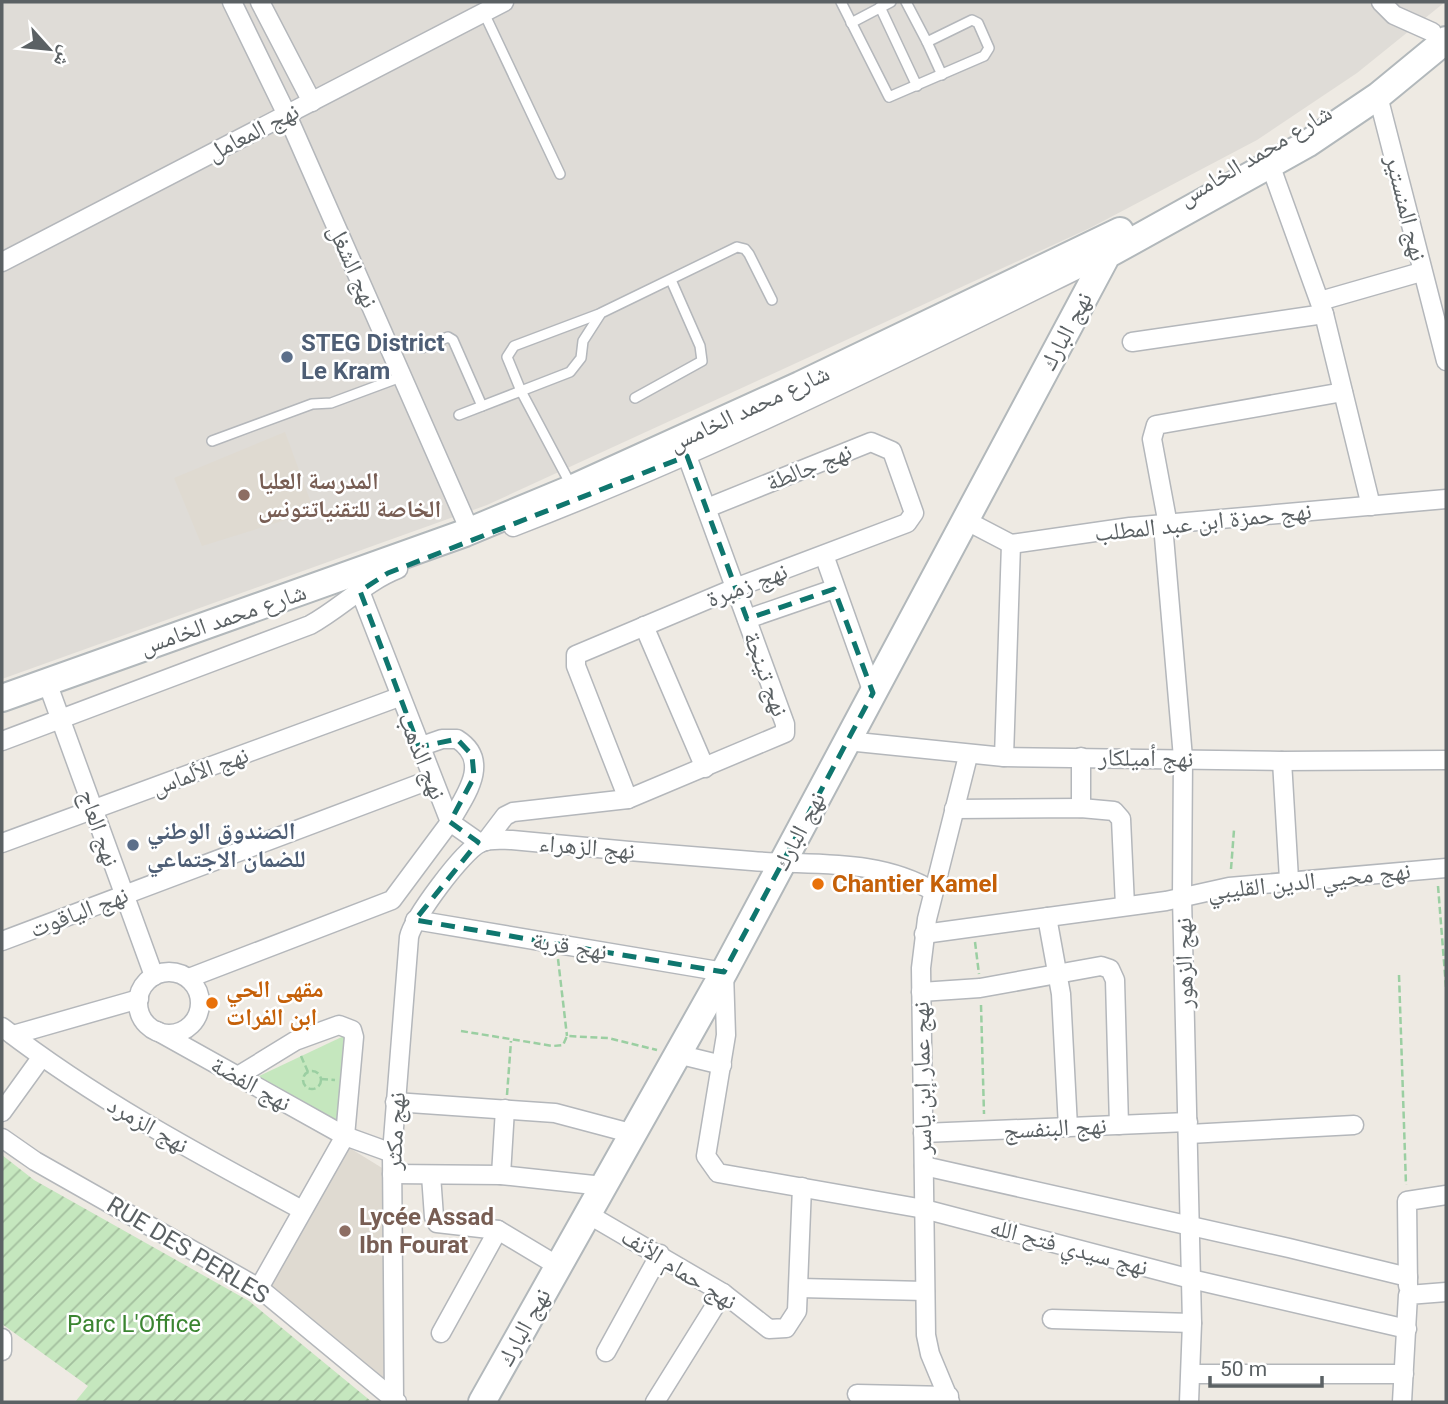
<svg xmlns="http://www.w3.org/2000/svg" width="1448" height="1404" font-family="Roboto,'Noto Naskh Arabic',sans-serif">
	<defs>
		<pattern id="garden-furrows" width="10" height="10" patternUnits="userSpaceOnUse" patternTransform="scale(1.75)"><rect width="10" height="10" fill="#c5e7be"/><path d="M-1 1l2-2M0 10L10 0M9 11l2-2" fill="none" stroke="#a3bf9e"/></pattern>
	</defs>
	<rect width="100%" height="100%" fill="#eeeae3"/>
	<polygon fill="#dfdcd7" points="2,2 1445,2 1357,73 1257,140 1090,228 487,505 2,679"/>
	<g fill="#dfdad1">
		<polygon points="285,432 314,511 202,546 174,478"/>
		<polygon points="348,1147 387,1171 392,1386 267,1291"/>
	</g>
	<polygon fill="#c5e7be" points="348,1034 340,1126 257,1077"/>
	<polygon fill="url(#garden-furrows)" points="2,1155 34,1180 249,1301 372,1402 75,1402 88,1386 2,1324"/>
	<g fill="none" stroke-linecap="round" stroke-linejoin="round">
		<g stroke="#b4b7bb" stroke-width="12">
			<g id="lane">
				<polyline points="841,2 889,97 984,56 989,48 978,23 972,20 927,42 906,2"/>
				<polyline points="880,7 917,86"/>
				<polyline points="484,13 560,174"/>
				<polyline points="851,23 891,2"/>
				<polyline points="927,42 942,75"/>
				<polyline points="422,348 448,337 453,340 482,406"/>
				<polyline points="635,398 702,361 700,346 671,280"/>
				<polyline points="459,415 521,391 507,357 514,346 599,314"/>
				<polyline points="212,441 312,404 331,403 401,377"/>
				<polyline points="572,487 521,391 570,372 581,358 583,341 601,313 737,247 745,249 749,254 772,300"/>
			</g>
		</g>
		<g stroke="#b4b7bb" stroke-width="21">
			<g id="street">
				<polyline points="232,2 287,115 470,531"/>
				<polyline points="260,2 312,102"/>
				<polyline points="1381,2 1394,15 1432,32"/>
				<polyline points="1378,96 1446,361"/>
				<polyline points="1271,167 1324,314 1371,506"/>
				<polyline points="2,262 504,2"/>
				<polyline points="1320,301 1421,272"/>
				<polyline points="1132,342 1324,314"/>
				<polyline points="965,520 1011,544 1130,527 1446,499"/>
				<polyline points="1163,525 1183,758 1182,897 1192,1323 1189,1402"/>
				<polyline points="1168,525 1152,439 1156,425 1343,392"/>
				<path d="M513 527C716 449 911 351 1107 255"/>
				<polyline points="824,555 873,693"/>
				<polyline points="747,619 834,589"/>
				<polyline points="644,626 705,768"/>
				<polyline points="47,682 154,976"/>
				<path d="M2 741 310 625C341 608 365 582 398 569"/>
				<polyline points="847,741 1004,757 1282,761 1446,760"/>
				<path d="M419 747 442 739H457C492 761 465 796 450 822L480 843"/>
				<polyline points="1004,757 1011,544"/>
				<polyline points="1282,761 1289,879"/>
				<polyline points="628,799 576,666 576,655 735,588 907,523 914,513 892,451 871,442 707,508"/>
				<polyline points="1081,808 1081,757"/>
				<polyline points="954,809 1081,808 1114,811 1121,819 1125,906"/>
				<polyline points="486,841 505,816 513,812 628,799 785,733 785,724 687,456"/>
				<polyline points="2,843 399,697"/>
				<polyline points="1047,917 1061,994 1068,1127"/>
				<polyline points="415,920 724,972 726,1035 706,1156 718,1173 924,1209 1191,1279 1407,1329"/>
				<polyline points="924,934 1166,901 1229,887 1446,868"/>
				<polyline points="2,941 432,779"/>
				<circle cx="169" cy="1003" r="31"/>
				<polyline points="189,978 392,900 450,822 360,591"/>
				<polyline points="921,992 980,988 1101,966 1110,969 1115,980 1119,1125"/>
				<path d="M2 1027C95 1099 198 1154 302 1210"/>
				<polyline points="157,1031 345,1136 392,1153"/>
				<polyline points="13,1035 139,999"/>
				<polyline points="677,1054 722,1065"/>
				<polyline points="238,1076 295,1041 339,1025 352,1030 354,1037 345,1136 259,1288"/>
				<polyline points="395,1102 555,1113 634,1134"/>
				<polyline points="2,1112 41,1058"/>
				<polyline points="923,1133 1188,1122"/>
				<polyline points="1189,1134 1354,1125"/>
				<polyline points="2,1138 35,1161 259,1288 397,1402"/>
				<polyline points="924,1166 1289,1248 1408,1277"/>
				<polyline points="392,1174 501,1175 603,1186"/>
				<polyline points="431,1175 434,1217 437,1223 498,1230 558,1266"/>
				<polyline points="501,1175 505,1109"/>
				<polyline points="586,1213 723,1293 769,1329 786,1328 797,1311 802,1187"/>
				<polyline points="1408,1286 1407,1201 1446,1195"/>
				<polyline points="800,1288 925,1291"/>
				<polyline points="1052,1319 1192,1323"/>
				<polyline points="441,1333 498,1230"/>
				<polyline points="2,1338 2,1351"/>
				<polyline points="606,1352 660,1254"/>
				<polyline points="1192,1374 1404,1374"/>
				<polyline points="857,1394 949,1396"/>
				<path d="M394 1400 392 1153 409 937C413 918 463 851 480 843 490 838 502 840 512 840 592 848 672 855 752 861 814 866 878 858 933 891"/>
				<polyline points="655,1402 723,1293"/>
				<polyline points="950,1402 930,1354 926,1335 921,968 927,919 968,756"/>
				<polyline points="1402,1402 1408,1295 1446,1292"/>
			</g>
		</g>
		<g stroke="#b2b8bb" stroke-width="30">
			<g id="secondary">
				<polyline points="2,698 465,533 573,488 800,385 1120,231"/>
				<polyline points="482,1402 724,972 1107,255 1307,144 1378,96 1446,40"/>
			</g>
		</g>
		<g stroke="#9bcfa2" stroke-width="2.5" stroke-dasharray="7 3.5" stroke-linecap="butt">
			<polyline points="1231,869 1234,830"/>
			<polyline points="1438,886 1446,987"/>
			<polyline points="975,942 979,974"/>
			<polyline points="558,959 567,1036"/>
			<polyline points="1399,975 1406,1185"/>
			<polyline points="981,1005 984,1114"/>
			<polyline points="461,1031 553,1046 563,1045 567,1036 608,1038 657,1050"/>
			<polyline points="301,1056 308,1072"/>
			<circle cx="312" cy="1080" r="9"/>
			<polyline points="321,1079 335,1080"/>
			<polyline points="507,1095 511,1041"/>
		</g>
		<use href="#lane" stroke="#fff" stroke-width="9"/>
		<use href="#street" stroke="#fff" stroke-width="18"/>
		<use href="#secondary" stroke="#fff" stroke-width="26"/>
	</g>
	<path fill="none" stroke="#0f766e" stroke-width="5" stroke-dasharray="14 9" stroke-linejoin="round" d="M687 456 747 619 834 589 873 693 724 972 415 920 478 842 450 822 474 777 472 755 457 739 419 747 360 591 388 573Z"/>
	<g fill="#5c6f8a" stroke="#fff" stroke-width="2.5">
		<circle cx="287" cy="357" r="7"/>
		<circle cx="133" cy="845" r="7"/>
	</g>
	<g fill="#8d6e63" stroke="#fff" stroke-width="2.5">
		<circle cx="244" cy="495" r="7"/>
		<circle cx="345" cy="1231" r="7"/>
	</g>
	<g fill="#e8710a" stroke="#fff" stroke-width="2.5">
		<circle cx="818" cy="884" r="7"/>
		<circle cx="212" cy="1003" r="7"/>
	</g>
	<g text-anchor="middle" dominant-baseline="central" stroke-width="5" stroke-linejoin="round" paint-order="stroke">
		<g font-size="24" fill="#5b6164" stroke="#fff">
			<text transform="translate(253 132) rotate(-27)">نهج المعامل</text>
			<text transform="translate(1255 155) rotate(-31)">شارع محمد الخامس</text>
			<text transform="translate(1406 208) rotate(76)">نهج المنستير</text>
			<text transform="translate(353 266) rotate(66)">نهج الشغل</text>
			<text transform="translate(1066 331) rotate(-62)">نهج البارك</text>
			<text transform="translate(749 408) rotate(-25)">شارع محمد الخامس</text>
			<text transform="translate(809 467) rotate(-22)">نهج جالطة</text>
			<text transform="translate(1203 522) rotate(-6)">نهج حمزة ابن عبد المطلب</text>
			<text transform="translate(747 585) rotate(-21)">نهج زمبرة</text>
			<text transform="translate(223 619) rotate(-19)">شارع محمد الخامس</text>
			<text transform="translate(766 674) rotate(70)">نهج تينجة</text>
			<text transform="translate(422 756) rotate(68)">نهج الذهب</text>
			<text transform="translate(1146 758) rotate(1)">نهج أميلكار</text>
			<text transform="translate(200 771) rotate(-20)">نهج الألماس</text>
			<text transform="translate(99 828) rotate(71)">نهج العاج</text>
			<text transform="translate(799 831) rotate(-62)">نهج البارك</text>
			<text transform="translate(587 847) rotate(5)">نهج الزهراء</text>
			<text transform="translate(1309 881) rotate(-6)">نهج محيي الدين القليبي</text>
			<text transform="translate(79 912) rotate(-21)">نهج الياقوت</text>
			<text transform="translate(570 946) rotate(9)">نهج قربة</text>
			<text transform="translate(1184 963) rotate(-91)">نهج الزهور</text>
			<text transform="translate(922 1078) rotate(-91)">نهج عمار إبن ياسر</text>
			<text transform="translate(251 1084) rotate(29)">نهج الفضة</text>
			<text transform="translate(148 1125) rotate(30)">نهج الزمرد</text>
			<text transform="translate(1055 1128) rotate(-3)">نهج البنفسج</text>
			<text transform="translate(395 1131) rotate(-87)">نهج مكثر</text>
			<text transform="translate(1069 1247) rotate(15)">نهج سيدي فتح الله</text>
			<text transform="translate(188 1250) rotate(31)">RUE DES PERLES</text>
			<text transform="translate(679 1269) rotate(32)">نهج حمام الأنف</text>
			<text transform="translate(524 1327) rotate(-61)">نهج البارك</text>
		</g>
		<g font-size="24" font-weight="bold" fill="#4e5e75" stroke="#fff" text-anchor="start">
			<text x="301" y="343">STEG District<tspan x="301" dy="28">Le Kram</tspan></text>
			<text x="147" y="831">الصندوق الوطني<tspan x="147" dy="28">للضمان الاجتماعي</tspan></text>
		</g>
		<g font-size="24" font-weight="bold" fill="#785e54" stroke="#fff" text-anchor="start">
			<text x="258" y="481">المدرسة العليا<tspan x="258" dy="28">الخاصة للتقنياتتونس</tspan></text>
			<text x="359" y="1217">Lycée Assad<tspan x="359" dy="28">Ibn Fourat</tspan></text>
		</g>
		<g font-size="24" font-weight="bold" fill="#c56008" stroke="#fff" text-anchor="start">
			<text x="832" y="884">Chantier Kamel</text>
			<text x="226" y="989">مقهى الحي<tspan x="226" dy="28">ابن الفرات</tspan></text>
		</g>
		<g font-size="24" fill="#3b8531" stroke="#fff">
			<text x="134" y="1324">Parc L'Office</text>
		</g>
	</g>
	<rect width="1448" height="1404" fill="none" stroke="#5b6164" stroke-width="7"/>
	<g transform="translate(49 49) rotate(117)" stroke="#ffffff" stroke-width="5" paint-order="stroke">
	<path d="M0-5L12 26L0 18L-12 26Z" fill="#5b6164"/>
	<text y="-10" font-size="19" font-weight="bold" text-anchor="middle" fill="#5b6164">ش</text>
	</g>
	<path d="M1210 1376v10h112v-10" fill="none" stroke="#5b6164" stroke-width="3.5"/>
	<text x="1220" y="1376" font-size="21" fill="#5b6164" stroke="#ffffff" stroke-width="5" paint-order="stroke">50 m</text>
</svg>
